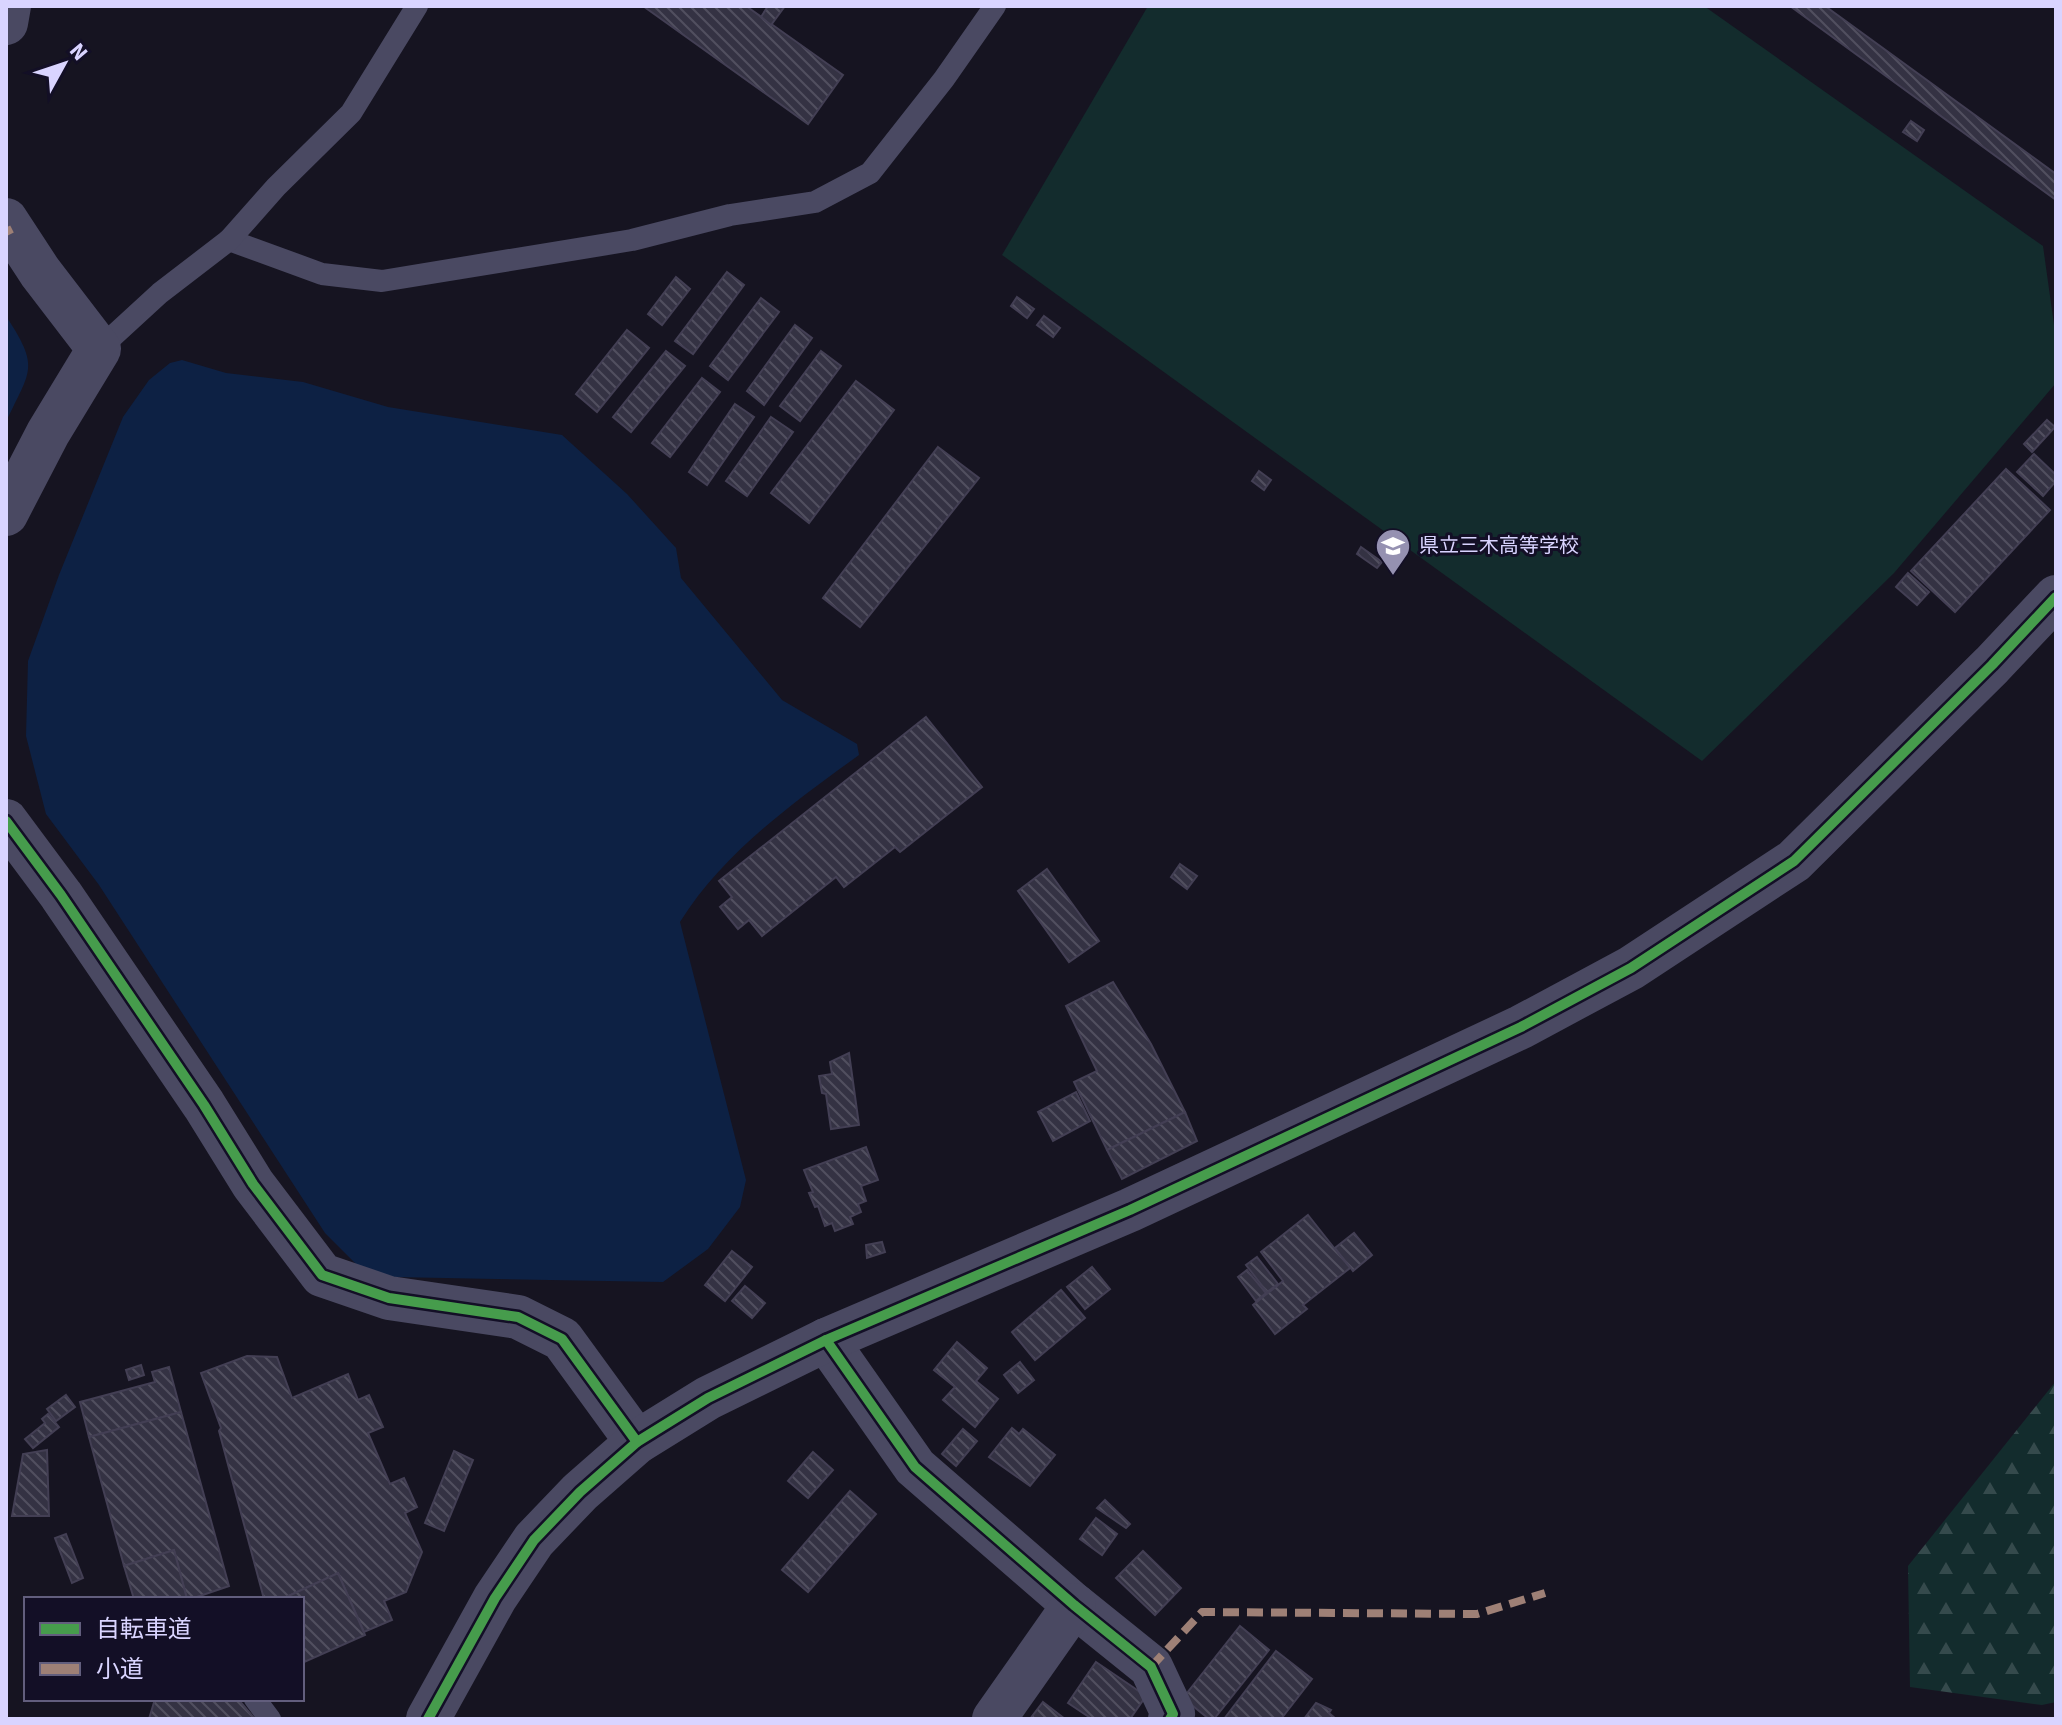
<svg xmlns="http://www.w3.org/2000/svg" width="2062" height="1725" font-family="'Source Sans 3','Noto Sans JP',sans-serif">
	<defs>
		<pattern id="forest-firs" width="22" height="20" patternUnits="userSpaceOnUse" patternTransform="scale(2)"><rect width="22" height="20" fill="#132c2d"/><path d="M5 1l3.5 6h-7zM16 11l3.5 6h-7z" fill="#354a4c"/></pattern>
		<pattern id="building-back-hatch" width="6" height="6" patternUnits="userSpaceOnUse" patternTransform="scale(2)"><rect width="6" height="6" fill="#343243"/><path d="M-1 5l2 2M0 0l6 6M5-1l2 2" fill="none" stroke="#514f5f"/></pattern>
	</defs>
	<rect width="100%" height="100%" fill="#161421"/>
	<polygon fill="url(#forest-firs)" points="2056,1381 2056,1702 2042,1705 1910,1687 1908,1566"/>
	<polygon fill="#132c2d" points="1148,6 1704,6 2043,246 2056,339 2056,383 1894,573 1702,761 1002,255"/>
	<g fill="#0d2144">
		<path d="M6 316C40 368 31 369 6 422Z"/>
		<path d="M182 360 226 373 303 382 388 407 562 435 627 494 676 548 681 578 782 700 857 744 859 755C793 803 724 852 680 922L746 1180 740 1207 708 1249 663 1282 393 1277 360 1268 325 1233 99 885 46 814 26 736 28 661 59 575 123 417 149 380 170 363Z"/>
	</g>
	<g fill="url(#building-back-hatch)" stroke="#433f54" stroke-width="2">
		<polygon points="643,6 746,6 843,75 808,124"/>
		<polygon points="768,6 785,6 771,25 761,17"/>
		<polygon points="1790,6 1825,6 2056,174 2056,200"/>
		<polygon points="1911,121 1924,130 1917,141 1903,132"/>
		<polygon points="727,272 744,285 693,354 675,341"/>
		<polygon points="676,277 690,289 662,325 648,314"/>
		<polygon points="1017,297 1034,309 1027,318 1011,306"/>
		<polygon points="761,298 779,312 728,380 710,366"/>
		<polygon points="1044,316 1060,328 1053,337 1037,325"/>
		<polygon points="795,325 812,338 764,405 747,391"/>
		<polygon points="627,330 649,348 597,412 576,394"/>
		<polygon points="666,351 685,366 631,432 613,417"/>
		<polygon points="821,351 841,366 800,421 780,406"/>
		<polygon points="702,378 720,392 670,457 652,443"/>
		<polygon points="856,381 894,410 809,523 771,493"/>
		<polygon points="735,404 754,417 707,485 689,472"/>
		<polygon points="771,417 793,432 747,496 726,481"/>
		<polygon points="2047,420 2055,427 2032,452 2024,444"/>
		<polygon points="938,447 979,478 860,627 823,598"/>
		<polygon points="2034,454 2056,475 2056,481 2043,496 2017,472"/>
		<polygon points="2006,469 2050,510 1955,612 1911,571"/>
		<polygon points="1259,471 1271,480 1264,490 1252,481"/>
		<polygon points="1361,547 1382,562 1377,568 1357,554"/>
		<polygon points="1908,573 1929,592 1917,605 1896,587"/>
		<polygon points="926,717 982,787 900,852 895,847 844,887 836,877 762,936 749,920 738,929 720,907 732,897 719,881"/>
		<polygon points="1180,864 1197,876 1187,889 1171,877"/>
		<polygon points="1047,869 1099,941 1069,962 1018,891"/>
		<polygon points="1113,982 1151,1044 1185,1112 1107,1150 1074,1082 1097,1071 1066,1006"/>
		<polygon points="849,1053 859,1125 831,1129 826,1094 822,1093 819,1076 832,1074 830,1062"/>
		<polygon points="1076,1092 1090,1121 1053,1141 1038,1112"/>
		<polygon points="1185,1112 1197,1141 1122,1179 1107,1150"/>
		<polygon points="866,1147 878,1180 861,1186 866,1201 858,1204 861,1212 850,1217 853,1224 835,1231 832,1223 825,1226 818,1206 815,1207 809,1193 813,1192 804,1170"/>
		<polygon points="1308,1215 1350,1268 1303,1305 1307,1309 1275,1334 1253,1305 1283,1281 1261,1252"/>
		<polygon points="1354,1233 1372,1255 1353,1271 1335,1248"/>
		<polygon points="882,1242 885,1252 867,1258 866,1245"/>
		<polygon points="732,1251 752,1267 725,1301 705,1285"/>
		<polygon points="1257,1257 1278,1284 1267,1292 1246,1265"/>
		<polygon points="1092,1267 1110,1289 1085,1309 1067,1287"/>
		<polygon points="1247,1270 1266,1293 1256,1301 1238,1277"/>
		<polygon points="745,1286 765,1303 752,1318 732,1301"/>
		<polygon points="1061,1290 1085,1318 1035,1360 1012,1332"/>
		<polygon points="957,1342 987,1368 976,1381 998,1399 975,1427 943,1400 955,1387 934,1370"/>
		<polygon points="247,1356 277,1357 292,1398 348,1374 358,1400 369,1395 383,1427 368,1433 390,1484 404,1478 417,1507 405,1513 422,1552 406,1592 384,1601 392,1620 364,1632 338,1573 282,1599 264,1599 219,1431 221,1428 201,1373"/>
		<polygon points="1020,1362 1034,1380 1018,1393 1004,1375"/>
		<polygon points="141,1365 144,1375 129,1380 126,1370"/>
		<polygon points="169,1367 181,1412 89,1437 80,1402 155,1382 152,1372"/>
		<polygon points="66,1395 75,1407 56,1421 47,1409"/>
		<polygon points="181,1412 229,1586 191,1599 187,1599 174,1550 124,1566 89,1437"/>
		<polygon points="48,1414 59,1427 33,1448 25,1439 45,1423 42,1419"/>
		<polygon points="1012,1428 1019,1434 1023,1429 1055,1455 1030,1486 989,1457"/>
		<polygon points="963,1429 977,1441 956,1466 942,1454"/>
		<polygon points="47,1450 49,1516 12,1516 23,1454"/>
		<polygon points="454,1451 473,1460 444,1531 425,1523"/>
		<polygon points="813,1452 833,1470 808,1498 788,1481"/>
		<polygon points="850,1491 876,1514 808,1592 782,1570"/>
		<polygon points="1105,1500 1130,1524 1126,1528 1097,1508"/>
		<polygon points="1096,1518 1117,1534 1102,1555 1080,1539"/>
		<polygon points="66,1534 83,1578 72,1583 55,1538"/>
		<polygon points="174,1550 187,1599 134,1599 124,1566"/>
		<polygon points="1143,1551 1181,1588 1155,1615 1116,1578"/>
		<polygon points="338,1573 365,1635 302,1663 302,1599 282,1599"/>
		<polygon points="1240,1626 1269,1650 1214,1719 1209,1719 1183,1698"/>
		<polygon points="1276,1651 1312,1679 1281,1719 1224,1719"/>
		<polygon points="1096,1662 1146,1696 1130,1719 1092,1719 1068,1703"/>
		<polygon points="155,1699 238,1699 255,1719 149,1719"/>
		<polygon points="1043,1702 1065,1719 1030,1719"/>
		<polygon points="1316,1703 1331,1710 1329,1713 1336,1719 1304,1719"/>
	</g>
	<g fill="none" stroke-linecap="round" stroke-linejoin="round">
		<g stroke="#4a4962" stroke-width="22">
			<polyline points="229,240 322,274 382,281 632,240 730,215 815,202 870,173 944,79 995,6"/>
			<polyline points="99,349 160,293 229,240 276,187 351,113 417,6"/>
			<polyline points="255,1699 270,1719"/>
		</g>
		<g stroke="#4a4962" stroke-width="44">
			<polyline points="6,23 9,6"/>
			<polyline points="6,220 40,272 99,349 48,433 6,514"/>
			<polyline points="6,821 61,895 204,1105 253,1184 322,1275 389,1298 518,1317 562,1339 637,1442"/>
			<polyline points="826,1340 915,1467 1074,1605 1151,1667 1173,1714 1170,1719"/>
			<polyline points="994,1719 1074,1605"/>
		</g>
		<polyline stroke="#4a4962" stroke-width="44" points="428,1719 495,1598 534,1540 580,1492 637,1442 708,1398 826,1340 1130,1210 1521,1027 1631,968 1794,861 1992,665 2056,597"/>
		<g stroke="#9e8076" stroke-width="8" stroke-dasharray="16 8" stroke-linecap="butt">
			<polyline points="6,232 12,229"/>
			<polyline points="1151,1667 1202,1612 1477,1614 1545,1593"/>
		</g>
		<g stroke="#130f26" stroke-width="15">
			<g id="cycleway">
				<polyline points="6,821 61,895 204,1105 253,1184 322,1275 389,1298 518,1317 562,1339 637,1442"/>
				<polyline points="826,1340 915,1467 1074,1605 1151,1667 1173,1714 1170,1719"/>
				<polyline points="428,1719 495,1598 534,1540 580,1492 637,1442 708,1398 826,1340 1130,1210 1521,1027 1631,968 1794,861 1992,665 2056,597"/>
			</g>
		</g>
		<use href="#cycleway" stroke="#469c4c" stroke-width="10"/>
	</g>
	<defs>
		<g id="school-pin" transform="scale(1.8)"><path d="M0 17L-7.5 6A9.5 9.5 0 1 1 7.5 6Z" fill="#9591b1" stroke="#130f26"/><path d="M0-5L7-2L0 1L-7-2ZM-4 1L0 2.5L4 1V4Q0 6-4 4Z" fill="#fff"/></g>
	</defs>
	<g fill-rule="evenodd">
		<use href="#school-pin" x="1393" y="546"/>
	</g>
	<g text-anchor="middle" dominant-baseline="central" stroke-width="6" stroke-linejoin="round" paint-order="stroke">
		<g font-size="20" fill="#d9d4ff" stroke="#130f26" text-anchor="start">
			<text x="1419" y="546">県立三木高等学校</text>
		</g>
	</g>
	<rect width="2062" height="1725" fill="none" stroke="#d9d4ff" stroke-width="16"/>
	<rect x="24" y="1597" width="280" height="104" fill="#130f26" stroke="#625e7d" stroke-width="2"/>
	<rect x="40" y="1623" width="40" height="12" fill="#469c4c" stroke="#625e7d" stroke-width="2"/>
	<text x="96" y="1637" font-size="24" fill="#d9d4ff">自転車道</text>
	<rect x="40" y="1663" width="40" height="12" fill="#9e8076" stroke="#625e7d" stroke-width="2"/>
	<text x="96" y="1677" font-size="24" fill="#d9d4ff">小道</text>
	<g transform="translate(64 64) rotate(50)" stroke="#130f26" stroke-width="6" paint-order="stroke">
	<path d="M0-6L14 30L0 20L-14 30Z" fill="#d9d4ff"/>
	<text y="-12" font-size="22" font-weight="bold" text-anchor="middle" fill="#d9d4ff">N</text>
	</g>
</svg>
